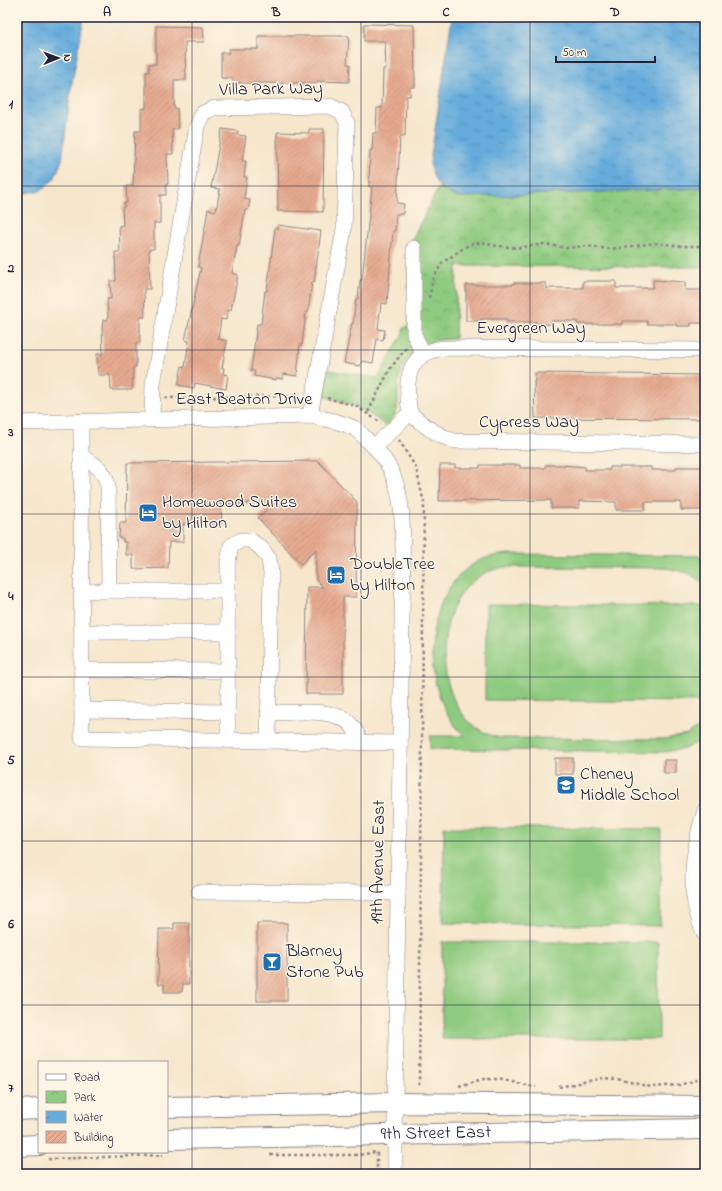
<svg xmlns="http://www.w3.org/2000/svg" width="722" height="1191" font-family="'Indie Flower',sans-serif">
	<defs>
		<pattern id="park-crowns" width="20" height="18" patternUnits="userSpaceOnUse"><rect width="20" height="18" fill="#8eca7f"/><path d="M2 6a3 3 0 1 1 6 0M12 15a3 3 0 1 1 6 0" fill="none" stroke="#7aad6f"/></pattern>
		<pattern id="water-ripples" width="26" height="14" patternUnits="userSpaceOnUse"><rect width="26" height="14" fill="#65abdb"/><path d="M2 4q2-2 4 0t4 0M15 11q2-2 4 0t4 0" fill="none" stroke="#538bb3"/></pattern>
		<pattern id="building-hatch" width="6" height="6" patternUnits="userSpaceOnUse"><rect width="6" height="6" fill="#e6ab91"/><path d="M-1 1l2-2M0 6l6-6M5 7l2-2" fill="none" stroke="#c5937e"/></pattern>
	</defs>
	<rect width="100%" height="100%" fill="#fcf5e5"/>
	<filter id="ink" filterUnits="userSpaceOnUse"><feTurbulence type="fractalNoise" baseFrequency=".025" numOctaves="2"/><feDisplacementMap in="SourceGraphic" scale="8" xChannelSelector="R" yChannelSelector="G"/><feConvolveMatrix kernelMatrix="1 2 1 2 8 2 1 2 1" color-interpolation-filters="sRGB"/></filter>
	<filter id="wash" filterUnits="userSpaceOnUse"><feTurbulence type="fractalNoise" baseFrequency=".012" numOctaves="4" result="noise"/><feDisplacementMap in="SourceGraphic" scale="16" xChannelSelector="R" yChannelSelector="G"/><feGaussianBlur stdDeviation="0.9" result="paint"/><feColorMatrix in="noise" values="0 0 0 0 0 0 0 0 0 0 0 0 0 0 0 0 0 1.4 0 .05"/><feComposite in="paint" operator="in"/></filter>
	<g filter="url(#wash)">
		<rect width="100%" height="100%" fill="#f6e6cc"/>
		<path fill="url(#park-crowns)" stroke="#58765d" d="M439 187 448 194 459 197 705 188V267L457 266 455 339C426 339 405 350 399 380 395 401 404 408 386 426 367 410 347 402 323 396L328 370 378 378 403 333V329L409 325 408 247Z"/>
		<g fill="#8eca7f" stroke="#58765d">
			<path d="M510 554 705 556V584L688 573 666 568 509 567C426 571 422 724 501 738L664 739 687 735 705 723V739L684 749 665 752 430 749V736H465C420 696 420 599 472 565 483 557 496 555 510 554Z"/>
			<polygon points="486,604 704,606 703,702 485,700"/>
			<polygon points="444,827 661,829 660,926 443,923"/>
			<polygon points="442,942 658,942 659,1039 442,1039"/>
		</g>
		<g fill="url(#water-ripples)" stroke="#44668b">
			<polygon points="17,17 84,17 71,88 62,160 54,179 40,191 17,194"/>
			<path d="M452 17H705V188L459 197C439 190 434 184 430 163Z"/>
		</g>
		<g id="blocks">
			<g fill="url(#building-hatch)">
				<polygon points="364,24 414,25 415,87 410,87 410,96 406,96 405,136 400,136 397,203 404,204 403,214 396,214 395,231 393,231 387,304 381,303 378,329 385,330 383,340 377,339 373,363 362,361 360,366 344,363 352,323 353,324 356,299 358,299 360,280 362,280 372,187 369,187 370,150 372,150 373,133 376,133 377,108 382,108 383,69 386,69 385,41 364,41"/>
				<polygon points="156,26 203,27 204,42 185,42 186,80 174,80 174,108 177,108 178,129 172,129 173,154 167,154 168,184 166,184 166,195 160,195 160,223 154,223 154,249 149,249 150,289 144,289 145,317 140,317 140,343 136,343 136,367 133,368 132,390 111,390 110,375 98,375 97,354 103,354 102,328 103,320 108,320 107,299 111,299 110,281 116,281 115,252 120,252 119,226 123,225 122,208 124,207 124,203 127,203 126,186 133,186 135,131 141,131 141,109 146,108 146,72 149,72 149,64 156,64"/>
				<polygon points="258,36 349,36 347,64 350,64 349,82 317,81 317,83 233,83 233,78 221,78 221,53 229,53 229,49 258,49"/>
				<polygon points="222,129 238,131 237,135 246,136 242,161 246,161 244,177 247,177 244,199 250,200 248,210 245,210 239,246 237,246 232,273 238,275 231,310 228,310 226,320 221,319 218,339 227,341 222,368 224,368 223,374 228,375 226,389 195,383 194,388 178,385 182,366 185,367 189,341 185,340 201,268 198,267 208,209 216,211 220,189 211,188"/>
				<polygon points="309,129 324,129 323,212 278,211 277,132 309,133"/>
				<polygon points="278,225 321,231 314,282 312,282 308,313 306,312 302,345 300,345 297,376 283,374 283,379 276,378 276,380 254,376 255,371 251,371 257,324 261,324 265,291 267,291 275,228 278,228"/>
				<polygon points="653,280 685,282 685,290 705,290 705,323 691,323 691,326 676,326 676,324 647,324 647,321 622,321 622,324 577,324 577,321 551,321 551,324 536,324 536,322 507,322 507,319 481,319 481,321 466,321 466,285 513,285 513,283 546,283 546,288 583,288 583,281 616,281 616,288 653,288"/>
				<polygon points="535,373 705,375 705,419 535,418 534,381 535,381"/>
				<polygon points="318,461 357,502 356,597 343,597 343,694 306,694 307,587 323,587 316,580 316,549 301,564 258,518 273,503 221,504 222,524 183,524 183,542 169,542 168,568 133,569 133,555 126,555 126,542 123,542 123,538 119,538 120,523 126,523 127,463"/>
				<polygon points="440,465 455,465 455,468 480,468 480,465 520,465 520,468 545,468 545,465 561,465 585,467 585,470 610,470 610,467 651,467 651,470 676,470 676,467 705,467 705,510 681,510 681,502 645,502 645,510 616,510 616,502 579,501 579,508 551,508 551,500 439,501"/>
				<rect x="555" y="758" width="18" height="16"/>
				<rect x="664" y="760" width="12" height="13"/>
				<polygon points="174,923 189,923 189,984 183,984 182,992 164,992 164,984 158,984 159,929 174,929"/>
				<rect x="257" y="923" width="30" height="78"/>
			</g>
		</g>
	</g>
	<g filter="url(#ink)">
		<use href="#blocks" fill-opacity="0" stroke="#8c8484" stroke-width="1"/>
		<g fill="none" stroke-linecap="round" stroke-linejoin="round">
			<g stroke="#8c8484" stroke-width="16">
				<g id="minor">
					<polyline points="414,248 414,334 423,354"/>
					<path d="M410 413C404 380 407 352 445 348L705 350"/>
					<polyline points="152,419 153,384 197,126 203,113 214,108 330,106 342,112 347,123 344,229 310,416"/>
					<polyline points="81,421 82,738 400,743"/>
					<path d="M17 423 310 416C325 419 340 421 354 428 359 431 364 437 368 441 403 472 402 508 403 551L395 1103V1174"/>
					<path d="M375 446 410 413C423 426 437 435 454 441L705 444"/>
					<path d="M81 456C96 465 104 469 108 486L109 591"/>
					<polyline points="82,591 228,591"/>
					<polyline points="82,632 228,632"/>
					<polyline points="82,670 228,671"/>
					<polyline points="82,710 228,712"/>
					<path d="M268 713C291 713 337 706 352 726 356 730 358 737 361 743"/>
					<polyline points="228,740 228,562 231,546 241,540 250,540 261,548 269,559 271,573 268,741"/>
					<path d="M705 810C692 850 686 896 705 935"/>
					<polyline points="199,892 398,893"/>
				</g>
			</g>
			<g stroke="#8c8484" stroke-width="22">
				<g id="major">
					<polyline points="167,1107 395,1103 705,1106"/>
					<polyline points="17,1110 39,1109"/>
					<path id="s1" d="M167 1139 705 1129"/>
					<polyline points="17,1146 39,1145"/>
				</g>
			</g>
			<g stroke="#8c8484" stroke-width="2.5" stroke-dasharray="3 3" stroke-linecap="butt">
				<polyline points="429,298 433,279 442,263 465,247 474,243 484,243 492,245 517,248 544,244 566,248 586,246 611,249 655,243 682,246 705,246"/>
				<polyline points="165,398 300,396"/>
				<polyline points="327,398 356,406 381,423"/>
				<polyline points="368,412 390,369 406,348"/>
				<polyline points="399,440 416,468 424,503 419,1086"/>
				<polyline points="459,1086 483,1079 498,1079 536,1087"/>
				<polyline points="559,1087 603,1078 617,1079 651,1087 679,1085 705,1078"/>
				<polyline points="270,1155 358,1155 377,1152 377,1174"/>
				<polyline points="48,1159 163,1155"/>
			</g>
			<use href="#minor" stroke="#fff" stroke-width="15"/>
			<use href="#major" stroke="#fff" stroke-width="20"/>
		</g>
	</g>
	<path fill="none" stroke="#22223b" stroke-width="1" stroke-opacity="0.55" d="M192 17V1174M361 17V1174M530 17V1174M17 186H705M17 350H705M17 514H705M17 677H705M17 841H705M17 1005H705"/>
	<defs>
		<g id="hotel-square" transform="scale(1)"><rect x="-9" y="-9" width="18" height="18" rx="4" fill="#1f6fb2" stroke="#fcf5e5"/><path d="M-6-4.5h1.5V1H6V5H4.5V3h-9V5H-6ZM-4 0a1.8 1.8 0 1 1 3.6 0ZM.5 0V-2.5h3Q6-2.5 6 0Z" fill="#fff"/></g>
		<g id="school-square" transform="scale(1)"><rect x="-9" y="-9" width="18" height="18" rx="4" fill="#1f6fb2" stroke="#fcf5e5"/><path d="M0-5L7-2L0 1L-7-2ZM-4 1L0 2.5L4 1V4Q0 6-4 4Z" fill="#fff"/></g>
		<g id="bar-square" transform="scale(1)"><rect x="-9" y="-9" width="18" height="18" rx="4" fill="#1f6fb2" stroke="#fcf5e5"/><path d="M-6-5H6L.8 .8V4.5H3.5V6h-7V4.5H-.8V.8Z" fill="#fff"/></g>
	</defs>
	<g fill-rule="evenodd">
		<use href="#hotel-square" x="148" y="513"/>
		<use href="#hotel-square" x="336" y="575"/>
		<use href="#school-square" x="566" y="785"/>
		<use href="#bar-square" x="272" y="962"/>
	</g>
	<g text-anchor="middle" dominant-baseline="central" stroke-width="3" stroke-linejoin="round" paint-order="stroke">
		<g font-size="18" fill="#22223b" stroke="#fcf5e5">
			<text transform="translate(271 90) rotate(-1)">Villa Park Way</text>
			<text x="531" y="329">Evergreen Way</text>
			<text x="244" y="400">East Beaton Drive</text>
			<text x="529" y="423">Cypress Way</text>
			<text transform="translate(379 862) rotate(-89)">19th Avenue East</text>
			<text stroke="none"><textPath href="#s1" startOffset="269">9th Street East</textPath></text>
		</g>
		<g font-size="18" fill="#22223b" stroke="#fcf5e5" text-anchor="start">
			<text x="162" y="503">Homewood Suites<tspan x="162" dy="21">by Hilton</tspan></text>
			<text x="350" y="565">DoubleTree<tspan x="350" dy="21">by Hilton</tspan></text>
			<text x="580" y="775">Cheney<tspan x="580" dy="21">Middle School</tspan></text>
			<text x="286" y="952">Blarney<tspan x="286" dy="21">Stone Pub</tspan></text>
		</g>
	</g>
	<rect width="722" height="1191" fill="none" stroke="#fcf5e5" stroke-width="44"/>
	<rect x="38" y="1061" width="130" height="92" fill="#fcf5e5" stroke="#a5a1a1"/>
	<rect x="46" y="1074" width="20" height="6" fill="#ffffff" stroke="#a5a1a1"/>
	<text x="74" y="1081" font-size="12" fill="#22223b">Road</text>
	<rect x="46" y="1091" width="20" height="12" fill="url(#park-crowns)" stroke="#a5a1a1"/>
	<text x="74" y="1101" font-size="12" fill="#22223b">Park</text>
	<rect x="46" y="1111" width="20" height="12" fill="url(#water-ripples)" stroke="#a5a1a1"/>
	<text x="74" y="1121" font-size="12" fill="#22223b">Water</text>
	<rect x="46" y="1131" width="20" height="12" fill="url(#building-hatch)" stroke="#a5a1a1"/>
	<text x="74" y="1141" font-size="12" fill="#22223b">Building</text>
	<g transform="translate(58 58) rotate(89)" stroke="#fcf5e5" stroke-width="3" paint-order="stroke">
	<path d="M0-3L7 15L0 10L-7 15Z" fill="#22223b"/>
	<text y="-6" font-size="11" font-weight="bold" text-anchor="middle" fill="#22223b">N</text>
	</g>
	<path d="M556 56v6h99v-6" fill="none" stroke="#22223b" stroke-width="2"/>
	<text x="562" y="56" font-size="12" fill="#22223b" stroke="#fcf5e5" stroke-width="3" paint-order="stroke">50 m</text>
	<rect x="22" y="22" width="678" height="1147" fill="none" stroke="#22223b" stroke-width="1.5"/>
	<g font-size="13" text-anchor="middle" font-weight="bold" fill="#22223b">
		<text x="107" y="16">A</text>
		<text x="276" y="16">B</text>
		<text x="446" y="16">C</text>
		<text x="615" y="16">D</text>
		<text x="11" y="108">1</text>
		<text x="11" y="272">2</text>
		<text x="11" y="436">3</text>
		<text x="11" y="600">4</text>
		<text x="11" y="764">5</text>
		<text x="11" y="928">6</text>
		<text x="11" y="1092">7</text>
	</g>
</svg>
